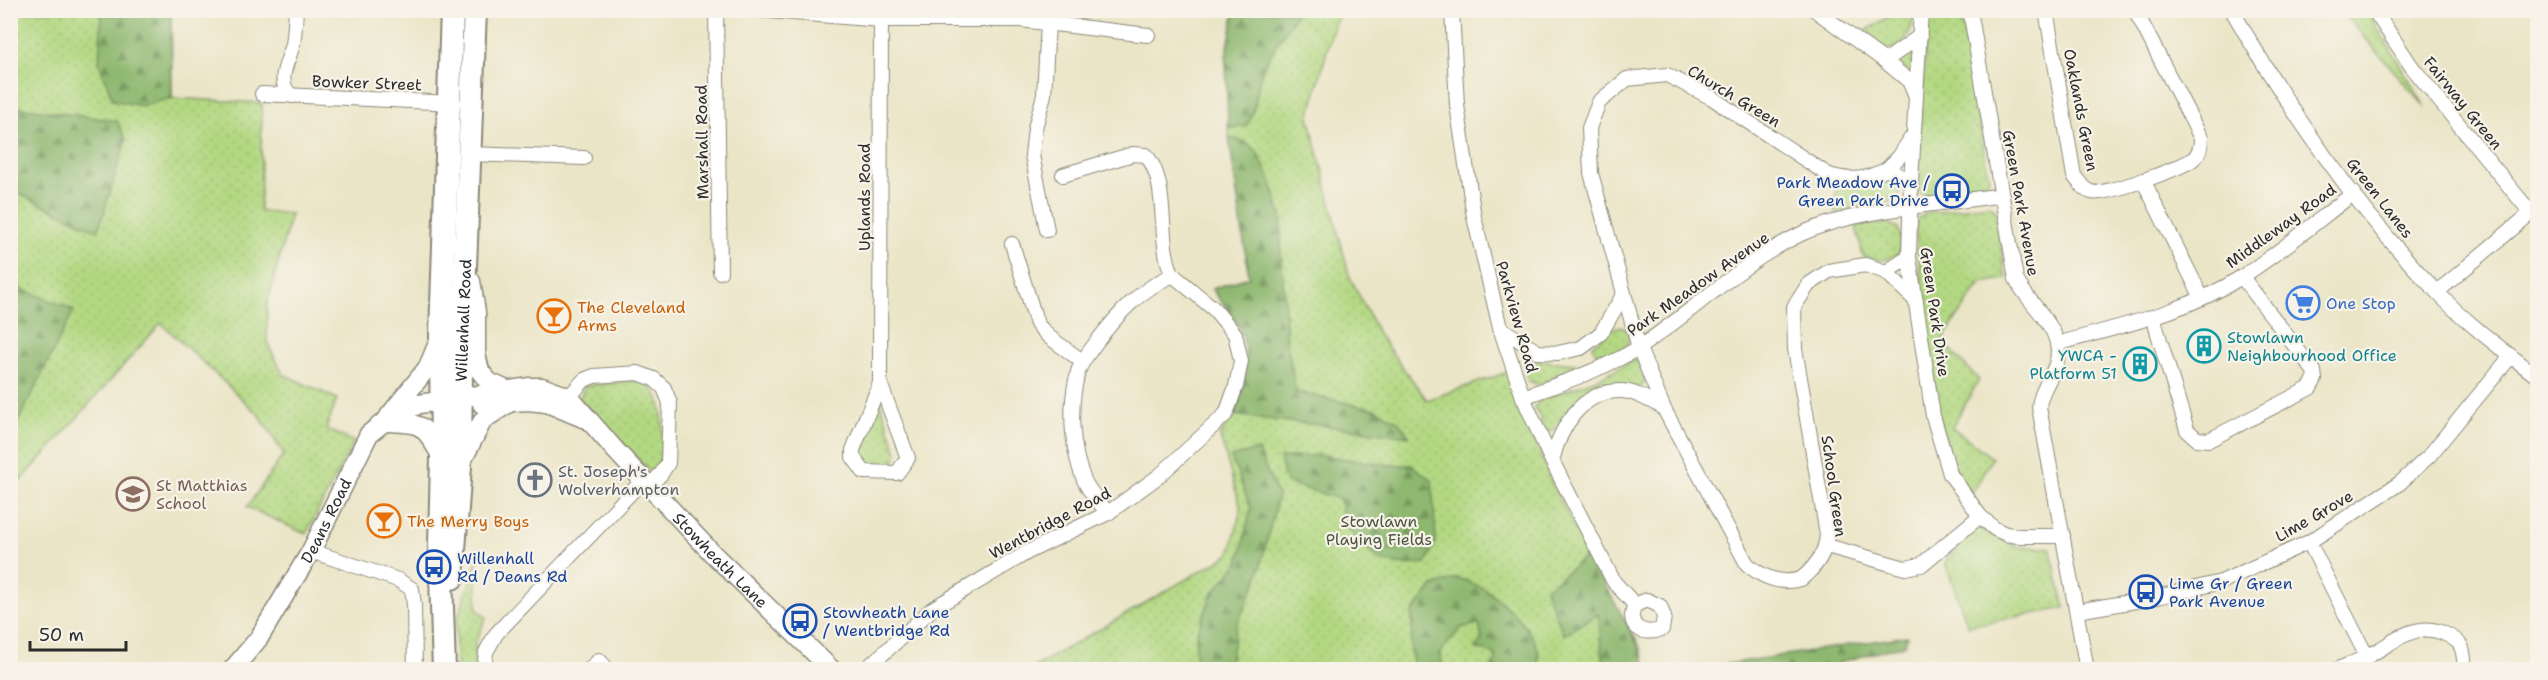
<svg xmlns="http://www.w3.org/2000/svg" width="2548" height="680" font-family="'Shantell Sans',sans-serif">
	<defs>
		<pattern id="grass-dots" width="8" height="8" patternUnits="userSpaceOnUse" patternTransform="scale(1.5)"><rect width="8" height="8" fill="#b3d882"/><path d="M2 2h.1M6 6h.1" fill="none" stroke="#9aba70" stroke-width="1.8" stroke-linecap="round"/></pattern>
		<pattern id="forest-firs" width="22" height="20" patternUnits="userSpaceOnUse" patternTransform="scale(1.5)"><rect width="22" height="20" fill="#8eb870"/><path d="M5 1l3.5 6h-7zM16 11l3.5 6h-7z" fill="#74965c"/></pattern>
	</defs>
	<rect width="100%" height="100%" fill="#f7f3e8"/>
	<filter id="ink" filterUnits="userSpaceOnUse"><feTurbulence type="fractalNoise" baseFrequency=".0167" numOctaves="2"/><feDisplacementMap in="SourceGraphic" scale="12" xChannelSelector="R" yChannelSelector="G"/><feConvolveMatrix kernelMatrix="1 2 1 2 8 2 1 2 1" color-interpolation-filters="sRGB"/></filter>
	<filter id="wash" filterUnits="userSpaceOnUse"><feTurbulence type="fractalNoise" baseFrequency=".008" numOctaves="4" result="noise"/><feDisplacementMap in="SourceGraphic" scale="24" xChannelSelector="R" yChannelSelector="G"/><feGaussianBlur stdDeviation="1.35" result="paint"/><feColorMatrix in="noise" values="0 0 0 0 0 0 0 0 0 0 0 0 0 0 0 0 0 1.4 0 .05"/><feComposite in="paint" operator="in"/></filter>
	<g filter="url(#wash)">
		<rect width="100%" height="100%" fill="#ebe5c7"/>
		<g fill="url(#grass-dots)" stroke="#6f8256" stroke-width="1.5">
			<polygon points="11,11 171,11 172,98 262,103 260,211 291,214 267,305 267,342 283,374 337,399 326,429 354,442 306,534 247,507 284,454 259,415 161,323 21,481 11,472"/>
			<path d="M1235 11H1342L1334 25 1309 117 1349 275 1380 337 1427 400 1508 372 1554 488 1613 601 1638 642 1647 669 1029 670 1230 554 1241 509 1220 436C1240 405 1256 368 1241 331 1235 317 1221 302 1212 289L1249 277 1229 134 1226 58Z"/>
			<path d="M1898 11H1914C1913 28 1904 57 1880 48 1873 46 1865 39 1859 35Z"/>
			<polygon points="1928,11 1960,11 1989,179 1982,189 1928,196 1918,193 1917,171"/>
			<polygon points="2342,11 2367,11 2426,108"/>
			<polygon points="1914,48 1912,76 1893,61"/>
			<polygon points="1895,180 1900,184 1900,194 1896,201 1835,213 1836,185 1854,186"/>
			<polygon points="1989,205 1995,209 2006,279 1981,283 1942,340 1979,380 1952,427 1992,458 1972,494 1956,473 1936,410 1915,225 1918,218 1927,213"/>
			<path d="M1887 223 1898 228 1901 240 1900 253C1886 262 1878 262 1863 256L1856 226Z"/>
			<polygon points="1621,326 1629,332 1627,346 1608,356 1599,358 1592,346 1612,329"/>
			<path d="M1636 359 1642 368 1645 382 1641 387C1608 388 1570 397 1555 429L1545 431 1535 407 1542 399 1595 380Z"/>
			<polygon points="1536,360 1575,364 1577,370 1540,384 1529,382 1525,372 1527,365"/>
			<path d="M640 380C647 384 653 388 657 396 665 410 664 457 657 471L649 470 642 464 580 399 584 386Z"/>
			<polygon points="880,402 897,453 894,462 875,467 859,458 860,447"/>
			<polygon points="1977,527 2017,547 2050,548 2065,608 1968,626 1945,562"/>
			<polygon points="477,560 477,609 486,617 475,644 475,669 456,669 456,623"/>
		</g>
		<g fill="url(#forest-firs)" stroke="#5c724e" stroke-width="1.5">
			<path d="M1235 10 1297 11C1287 32 1270 50 1262 72 1255 92 1258 108 1246 126L1228 128 1226 58Z"/>
			<polygon points="102,11 171,11 172,98 141,106 113,100 99,63"/>
			<polygon points="11,106 117,121 126,140 98,231 11,190"/>
			<path d="M1229 138 1243 141 1256 150 1270 178 1282 219 1281 247 1287 343 1296 392 1375 409 1398 421 1409 436 1234 415C1245 389 1251 361 1241 332 1236 317 1221 302 1212 289L1249 277Z"/>
			<polygon points="11,285 74,310 11,436"/>
			<polygon points="1258,450 1278,496 1257,580 1236,626 1229,669 1195,669 1196,635 1212,594 1239,562 1251,508 1231,457"/>
			<polygon points="1320,455 1388,465 1411,465 1432,480 1436,541 1426,563 1408,565 1383,562 1360,544 1344,522 1340,499 1286,483 1280,458"/>
			<path d="M1588 555C1608 593 1633 629 1647 669H1604L1598 614 1564 635 1545 589Z"/>
			<path d="M1458 578C1466 581 1476 584 1484 589 1503 601 1554 646 1534 669H1491L1496 660 1494 654 1475 648 1482 640 1479 624 1461 628 1441 651 1442 669H1415L1411 654 1412 613 1433 586Z"/>
			<polygon points="1907,636 1905,645 1840,662 1840,669 1696,669"/>
		</g>
	</g>
	<g filter="url(#ink)">
		<g fill="none" stroke-linecap="round" stroke-linejoin="round">
			<g stroke="#8b8879" stroke-width="16">
				<g id="minor">
					<polyline points="716,10 720,272"/>
					<polyline points="757,10 881,20 1020,20 1148,35"/>
					<path d="M1452 10 1457 105 1474 217 1500 328 1523 397 1548 453 1614 582 1635 605 1647 600 1660 606 1664 617 1662 629C1643 637 1625 626 1635 605"/>
					<polyline points="1815,10 1885,61 1920,36"/>
					<polyline points="1921,10 1911,182 1909,257 1933,416 1950,474 1980,516 1995,529 2006,534 2018,536 2063,536"/>
					<path d="M1970 10 2016 279C2029 307 2067 329 2056 364 2051 379 2040 392 2039 407L2087 670"/>
					<path d="M2046 10 2074 176C2079 181 2083 190 2091 192 2102 197 2182 168 2193 159 2200 153 2201 146 2201 138L2135 10"/>
					<path d="M2232 10C2286 106 2359 212 2436 291 2466 323 2503 350 2538 377"/>
					<polyline points="2374,10 2412,67 2531,213"/>
					<polyline points="1885,61 1909,81 1916,97"/>
					<polyline points="262,94 454,103"/>
					<path d="M292 96C274 82 289 61 293 44 295 33 295 21 296 10"/>
					<polyline points="469,154 584,158"/>
					<polyline points="1887,169 1899,157 1911,138"/>
					<path d="M1063 175 1133 154 1146 155C1171 184 1156 244 1173 275 1139 290 1117 315 1095 344 1088 354 1079 364 1077 376 1069 408 1071 449 1084 480 1089 492 1100 503 1108 513"/>
					<polyline points="2143,180 2202,298"/>
					<polyline points="1047,230 1032,155 1035,128 1044,95 1048,23"/>
					<polyline points="1012,244 1037,324 1049,337 1082,361"/>
					<path d="M1909 257 1886 272 1865 265 1829 271 1808 285 1794 307 1795 349 1827 534C1826 553 1816 567 1801 579 1780 585 1763 578 1747 564L1663 407 1639 348 1591 173 1589 128 1599 102 1627 79 1667 75 1712 98 1827 174C1849 182 1866 180 1887 169L1911 182"/>
					<polyline points="1886,272 1916,301"/>
					<polyline points="2437,292 2531,213 2537,210"/>
					<polyline points="2153,317 2187,430 2197,439 2209,440 2310,388 2315,379 2314,371 2242,277"/>
					<polyline points="1500,328 1538,352 1558,353 1581,348 1601,333 1623,295"/>
					<path d="M2057 344C2120 326 2188 312 2243 276 2282 251 2317 221 2354 193"/>
					<polyline points="880,383 853,450 853,457 864,472 897,473 908,458 880,383 881,10"/>
					<polyline points="569,397 584,380 594,376 638,373 654,379 664,388 670,403 668,463 661,474 649,486"/>
					<path d="M1523 397C1559 384 1610 367 1641 346 1695 310 1742 262 1801 234 1858 208 1940 205 2002 195"/>
					<path d="M1552 461C1560 428 1581 391 1620 391 1635 391 1650 401 1663 407"/>
					<polyline points="2309,542 2367,657"/>
					<polyline points="1827,546 1905,568 1921,565 1980,516"/>
					<polyline points="311,551 398,580 412,589 414,605 415,670"/>
					<polyline points="2077,611 2153,598 2221,582 2309,542 2400,483 2429,456 2511,356"/>
					<polyline points="484,670 486,652 496,634 643,480"/>
					<polyline points="589,670 599,660 608,670"/>
					<polyline points="865,670 932,609 1028,552 1108,513 1159,476 1226,414 1236,386 1241,361 1235,334 1214,309 1173,275"/>
					<path d="M2336 670C2347 665 2359 661 2370 655 2394 642 2415 621 2443 633 2464 642 2463 648 2465 670"/>
				</g>
			</g>
			<g stroke="#8b8879" stroke-width="21">
				<g id="tertiary">
					<polyline points="471,281 476,312 476,354 480,371 489,382 507,390"/>
					<polyline points="482,404 528,401 547,403 583,418"/>
					<polyline points="389,416 428,367 438,343"/>
					<path d="M386 422C425 423 422 424 442 457"/>
					<polyline points="461,463 483,420 509,403"/>
					<path id="s1" d="M232 670 259 638 311 551 369 434 384 422 419 404 530 387H542L569 397 616 451 712 553 832 670"/>
				</g>
			</g>
			<g stroke="#8b8879" stroke-width="26">
				<g id="trunk">
					<path id="s2" d="M452 578 460 466 461 369 475 10"/>
					<polyline points="444,670 440,545 442,457 441,334 452,10"/>
				</g>
			</g>
			<use href="#minor" stroke="#fff" stroke-width="14"/>
			<use href="#tertiary" stroke="#fff" stroke-width="18"/>
			<use href="#trunk" stroke="#fff" stroke-width="22"/>
		</g>
	</g>
	<defs>
		<g id="bus-ring" transform="scale(1.725)"><circle r="9.5" fill="#f7f3e8" stroke="#1a4fb4" stroke-width="1.5"/><path d="M-5-6H5V4H4V6H2V4H-2V6H-4V4H-5ZM-3.5-4V0h7V-4ZM-3.5 1.2v1.5H-2V1.2ZM2 1.2v1.5H3.5V1.2Z" fill="#1a4fb4"/></g>
		<g id="supermarket-ring" transform="scale(1.725)"><circle r="9.5" fill="#f7f3e8" stroke="#3f7fe0" stroke-width="1.5"/><path d="M-6-5.5h2.5l.6 2H6L4.5 2H-2.5L-4.4-4H-6ZM-1.5 3.2a1.3 1.3 0 1 0 .1 0ZM3 3.2a1.3 1.3 0 1 0 .1 0Z" fill="#3f7fe0"/></g>
		<g id="bar-ring" transform="scale(1.725)"><circle r="9.5" fill="#f7f3e8" stroke="#e8710a" stroke-width="1.5"/><path d="M-6-5H6L.8 .8V4.5H3.5V6h-7V4.5H-.8V.8Z" fill="#e8710a"/></g>
		<g id="building-ring" transform="scale(1.725)"><circle r="9.5" fill="#f7f3e8" stroke="#0f9aa8" stroke-width="1.5"/><path d="M-4-6H4V6H1V3H-1V6H-4ZM-2.5-4.3h1.7v1.8h-1.7ZM.8-4.3h1.7v1.8H.8ZM-2.5-1h1.7V.8h-1.7ZM.8-1h1.7V.8H.8Z" fill="#0f9aa8"/></g>
		<g id="church-ring" transform="scale(1.725)"><circle r="9.5" fill="#f7f3e8" stroke="#6b7280" stroke-width="1.5"/><path d="M-1.2-6h2.4v3.5h3.3v2.4h-3.3V6h-2.4V-.1h-3.3v-2.4h3.3Z" fill="#6b7280"/></g>
		<g id="school-ring" transform="scale(1.725)"><circle r="9.5" fill="#f7f3e8" stroke="#8d6e63" stroke-width="1.5"/><path d="M0-5L7-2L0 1L-7-2ZM-4 1L0 2.5L4 1V4Q0 6-4 4Z" fill="#8d6e63"/></g>
	</defs>
	<g fill-rule="evenodd">
		<use href="#bus-ring" x="1952" y="191"/>
		<use href="#supermarket-ring" x="2303" y="303"/>
		<use href="#bar-ring" x="554" y="316"/>
		<use href="#building-ring" x="2204" y="346"/>
		<use href="#building-ring" x="2140" y="364"/>
		<use href="#church-ring" x="535" y="480"/>
		<use href="#school-ring" x="133" y="494"/>
		<use href="#bar-ring" x="384" y="521"/>
		<use href="#bus-ring" x="434" y="567"/>
		<use href="#bus-ring" x="2146" y="592"/>
		<use href="#bus-ring" x="800" y="621"/>
	</g>
	<g text-anchor="middle" dominant-baseline="central" stroke-width="4.5" stroke-linejoin="round" paint-order="stroke">
		<g font-size="16" fill="#2b2b2b" stroke="#f7f3e8">
			<text transform="translate(367 83) rotate(2)">Bowker Street</text>
			<text transform="translate(1734 96) rotate(31)">Church Green</text>
			<text transform="translate(2463 103) rotate(51)">Fairway Green</text>
			<text transform="translate(2081 110) rotate(79)">Oaklands Green</text>
			<text transform="translate(702 142) rotate(-91)">Marshall Road</text>
			<text transform="translate(864 197) rotate(-90)">Uplands Road</text>
			<text transform="translate(2380 198) rotate(52)">Green Lanes</text>
			<text transform="translate(2021 203) rotate(80)">Green Park Avenue</text>
			<text transform="translate(2281 226) rotate(-36)">Middleway Road</text>
			<text transform="translate(1698 284) rotate(-35)">Park Meadow Avenue</text>
			<text transform="translate(1935 312) rotate(82)">Green Park Drive</text>
			<text transform="translate(1517 317) rotate(74)">Parkview Road</text>
			<text stroke="none"><textPath href="#s2" startOffset="258">Willenhall Road</textPath></text>
			<text transform="translate(1834 486) rotate(82)">School Green</text>
			<text transform="translate(2314 516) rotate(-30)">Lime Grove</text>
			<text stroke="none"><textPath href="#s1" startOffset="177">Deans Road</textPath></text>
			<text transform="translate(1050 523) rotate(-28)">Wentbridge Road</text>
			<text stroke="none"><textPath href="#s1" startOffset="708">Stowheath Lane</textPath></text>
		</g>
		<g font-size="16" fill="#164399" stroke="#f7f3e8" text-anchor="start">
			<text x="1929" y="182" text-anchor="end">Park Meadow Ave /<tspan x="1929" dy="18">Green Park Drive</tspan></text>
			<text x="457" y="558">Willenhall<tspan x="457" dy="18">Rd / Deans Rd</tspan></text>
			<text x="2169" y="583">Lime Gr / Green<tspan x="2169" dy="18">Park Avenue</tspan></text>
			<text x="823" y="612">Stowheath Lane<tspan x="823" dy="18">/ Wentbridge Rd</tspan></text>
		</g>
		<g font-size="16" fill="#366cbe" stroke="#f7f3e8" text-anchor="start">
			<text x="2326" y="303">One Stop</text>
		</g>
		<g font-size="16" fill="#c56008" stroke="#f7f3e8" text-anchor="start">
			<text x="577" y="307">The Cleveland<tspan x="577" dy="18">Arms</tspan></text>
			<text x="407" y="521">The Merry Boys</text>
		</g>
		<g font-size="16" fill="#0d838f" stroke="#f7f3e8" text-anchor="start">
			<text x="2227" y="337">Stowlawn<tspan x="2227" dy="18">Neighbourhood Office</tspan></text>
			<text x="2117" y="355" text-anchor="end">YWCA -<tspan x="2117" dy="18">Platform 51</tspan></text>
		</g>
		<g font-size="16" fill="#5b616d" stroke="#f7f3e8" text-anchor="start">
			<text x="558" y="471">St. Joseph's<tspan x="558" dy="18">Wolverhampton</tspan></text>
		</g>
		<g font-size="16" fill="#785e54" stroke="#f7f3e8" text-anchor="start">
			<text x="156" y="485">St Matthias<tspan x="156" dy="18">School</tspan></text>
		</g>
		<g font-size="16" fill="#4d5641" stroke="#f7f3e8">
			<text x="1379" y="521">Stowlawn<tspan x="1379" dy="18">Playing Fields</tspan></text>
		</g>
	</g>
	<rect width="2548" height="680" fill="none" stroke="#f7f3e8" stroke-width="36"/>
	<path d="M30 641v9h96v-9" fill="none" stroke="#2b2b2b" stroke-width="3"/>
	<text x="39" y="641" font-size="18" fill="#2b2b2b" stroke="#f7f3e8" stroke-width="4.5" paint-order="stroke">50 m</text>
</svg>
